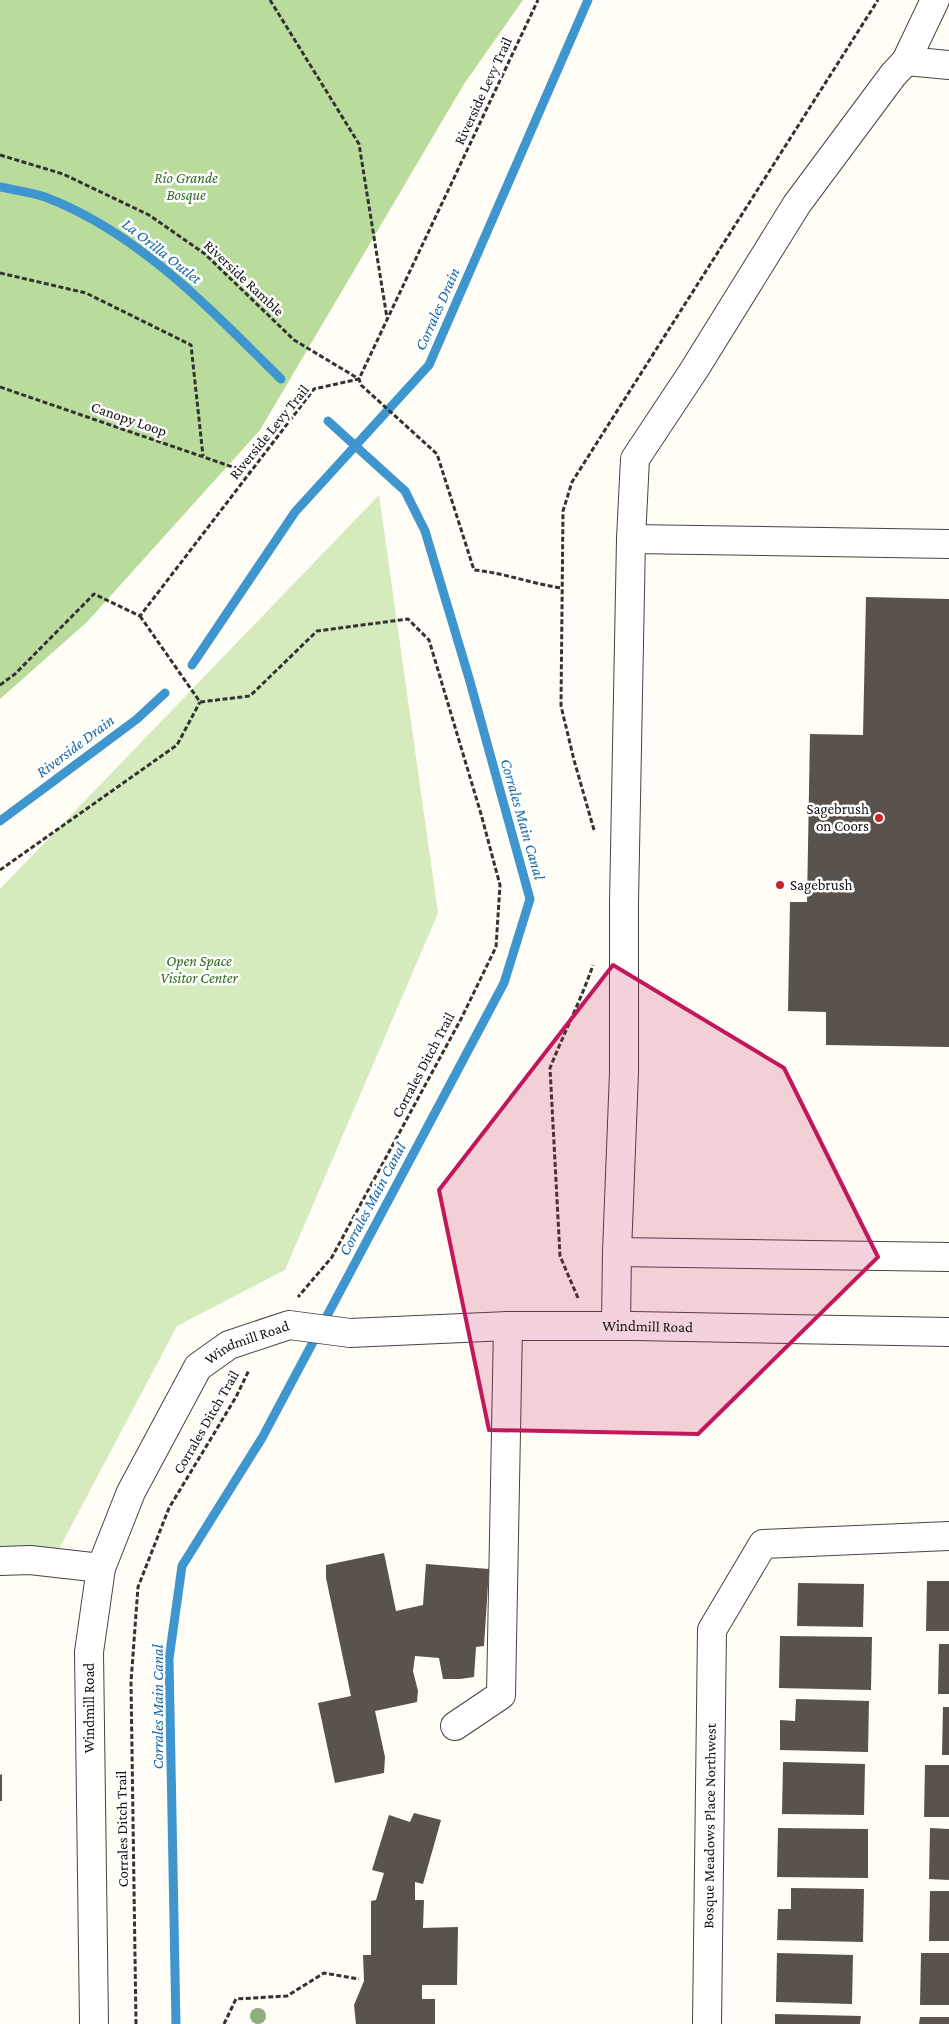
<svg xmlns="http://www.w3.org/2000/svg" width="949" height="2024" font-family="'Crimson Pro',serif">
	<rect width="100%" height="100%" fill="#fffdf5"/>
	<polygon fill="#d5ebbd" points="379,495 438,913 285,1270 177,1326 59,1549 0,1552 0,889"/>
	<polygon fill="#b9dc9c" points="0,0 523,0 464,84 260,430 87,622 0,699"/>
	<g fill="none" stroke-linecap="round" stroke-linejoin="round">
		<g stroke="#3f96cf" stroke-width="9">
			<path d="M0 187C14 190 31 192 45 197 138 232 211 310 281 379"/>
			<polyline points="192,665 295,512 429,365 588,0"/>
			<polyline points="0,821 137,719 165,693"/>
			<polyline points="176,2024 169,1659 182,1566 262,1438 504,983 530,899 469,678 425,531 405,491 328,421"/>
		</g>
	</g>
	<g fill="#5a524d">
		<polygon points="866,597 949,599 949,1047 826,1045 826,1012 788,1011 790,902 807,902 810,734 863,735"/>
		<polygon points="384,1553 396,1611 423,1605 426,1564 489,1569 484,1646 476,1647 474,1677 460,1679 443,1679 439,1658 415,1656 413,1671 418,1691 417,1702 375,1711 385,1757 384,1773 335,1783 318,1703 351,1696 326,1578 326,1565"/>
		<polygon points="927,1581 949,1581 949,1631 926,1631"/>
		<polygon points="798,1583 864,1584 863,1627 797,1626"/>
		<polygon points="780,1636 872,1637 871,1690 779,1688"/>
		<polygon points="939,1644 949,1644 949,1694 938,1694"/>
		<polygon points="796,1699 869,1701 868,1752 780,1750 780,1720 795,1721"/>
		<polygon points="943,1707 949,1707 949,1755 942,1755"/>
		<polygon points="783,1762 865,1764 864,1815 782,1814"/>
		<polygon points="925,1765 949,1765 949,1817 924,1817"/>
		<polygon points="2,1774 2,1801 0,1801 0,1775"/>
		<polygon points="414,1813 441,1820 423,1884 415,1882 415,1900 424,1900 423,1928 458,1927 457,1985 422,1985 422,1999 435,1999 435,2024 356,2024 354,2005 364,1981 363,1955 371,1955 371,1901 376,1900 384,1873 372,1870 389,1815 410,1822"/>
		<polygon points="778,1828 868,1829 868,1878 777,1877"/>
		<polygon points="930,1828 949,1829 949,1880 929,1879"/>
		<polygon points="791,1888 864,1889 863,1942 777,1940 778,1909 791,1909"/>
		<polygon points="930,1891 949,1891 949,1941 929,1941"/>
		<polygon points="777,1953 853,1955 852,2004 776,2002"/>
		<polygon points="921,1953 949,1953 949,2005 920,2005"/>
		<polygon points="775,2014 861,2016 860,2024 775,2024"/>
		<polygon points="920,2017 949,2017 949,2024 919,2024"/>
	</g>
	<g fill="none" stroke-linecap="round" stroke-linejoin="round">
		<g stroke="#444" stroke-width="30">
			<g id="minor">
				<polyline points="906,61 949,65"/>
				<polyline points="631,539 949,544"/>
				<polyline points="617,1252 624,1072 624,903 631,539 635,459 694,370 797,204 893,75 906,61 935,0"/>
				<polyline points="616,1326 617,1252 949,1257"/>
				<polyline points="0,1561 30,1560 101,1568"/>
				<polyline points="455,1726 501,1695 508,1326"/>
				<path id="s1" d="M94 2024 89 1652 101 1568 131 1492 198 1367 229 1345 289 1325 350 1333 508 1326H634L949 1332"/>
				<path id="s2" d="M707 2024 712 1630 763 1544 949 1536"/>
			</g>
		</g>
		<g stroke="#333" stroke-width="3" stroke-dasharray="5 2.5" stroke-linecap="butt">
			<polyline points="270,0 359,144 387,318"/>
			<path d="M0 155 63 174 149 215 205 254 294 340 359 379 361 385 437 454 474 570C505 573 532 584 562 588"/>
			<polyline points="0,273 86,293 191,345 203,456"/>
			<polyline points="0,387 250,473"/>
			<polyline points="140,616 200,702 250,696 317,631 408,619 429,640 481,814 500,885 496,947 461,1019 332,1257 298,1297"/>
			<polyline points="0,685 15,674 94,594 140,616 314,389 359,379 538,0"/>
			<polyline points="594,830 574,760 561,706 563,511 572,482 878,0"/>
			<polyline points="0,870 177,745 200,702"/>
			<path d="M578 1298 560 1256 550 1068C564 1033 581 1000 593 965"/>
			<polyline points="136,2024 131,1682 138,1587 169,1508 236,1397 249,1370"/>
			<polyline points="224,2024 236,1999 287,1996 324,1973 359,1979"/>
		</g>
		<use href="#minor" stroke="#fff" stroke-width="28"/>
	</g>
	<circle fill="#8dad7f" cx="258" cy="2016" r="8"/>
	<path fill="#c2185b" fill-opacity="0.2" stroke="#c2185b" stroke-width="4" stroke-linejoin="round" d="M613 965 784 1068 878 1257 698 1434 489 1430 439 1190Z"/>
	<g fill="#c4262e" stroke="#fff" stroke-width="2">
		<circle cx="879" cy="818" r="5"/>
		<circle cx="780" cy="885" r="5"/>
	</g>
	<g text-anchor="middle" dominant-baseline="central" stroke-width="5" stroke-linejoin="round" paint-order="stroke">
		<g font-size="15" fill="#111" stroke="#fff">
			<text transform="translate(483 91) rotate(-65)">Riverside Levy Trail</text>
			<text transform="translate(244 278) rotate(43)">Riverside Ramble</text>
			<text transform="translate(129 419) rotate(19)">Canopy Loop</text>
			<text transform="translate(269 432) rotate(-51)">Riverside Levy Trail</text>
			<text transform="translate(423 1065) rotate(-62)">Corrales Ditch Trail</text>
			<text stroke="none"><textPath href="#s1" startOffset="1141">Windmill Road</textPath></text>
			<text stroke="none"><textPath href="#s1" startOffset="736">Windmill Road</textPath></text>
			<text transform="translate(206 1422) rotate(-60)">Corrales Ditch Trail</text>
			<text transform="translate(89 1708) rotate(-90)">Windmill Road</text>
			<text stroke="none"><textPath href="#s2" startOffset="198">Bosque Meadows Place Northwest</textPath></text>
			<text transform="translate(122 1829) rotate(-91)">Corrales Ditch Trail</text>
		</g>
		<g font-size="15" font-style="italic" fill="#2f6b1f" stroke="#fff">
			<text x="186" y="178">Rio Grande<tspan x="186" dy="17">Bosque</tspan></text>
			<text x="199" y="961">Open Space<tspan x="199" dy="17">Visitor Center</tspan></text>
		</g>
		<g font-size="15" fill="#111" stroke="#fff" text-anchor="end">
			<text x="869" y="809">Sagebrush<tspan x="869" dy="17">on Coors</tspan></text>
			<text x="790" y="885" text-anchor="start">Sagebrush</text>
		</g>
		<g font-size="16" font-style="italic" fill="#1768a6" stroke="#fff">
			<text transform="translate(162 251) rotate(38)">La Orilla Outlet</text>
			<text transform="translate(437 309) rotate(-66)">Corrales Drain</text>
			<text transform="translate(75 746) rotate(-37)">Riverside Drain</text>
			<text transform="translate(523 819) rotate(74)">Corrales Main Canal</text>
			<text transform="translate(372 1199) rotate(-62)">Corrales Main Canal</text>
			<text transform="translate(157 1707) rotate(-90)">Corrales Main Canal</text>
		</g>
	</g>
</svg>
